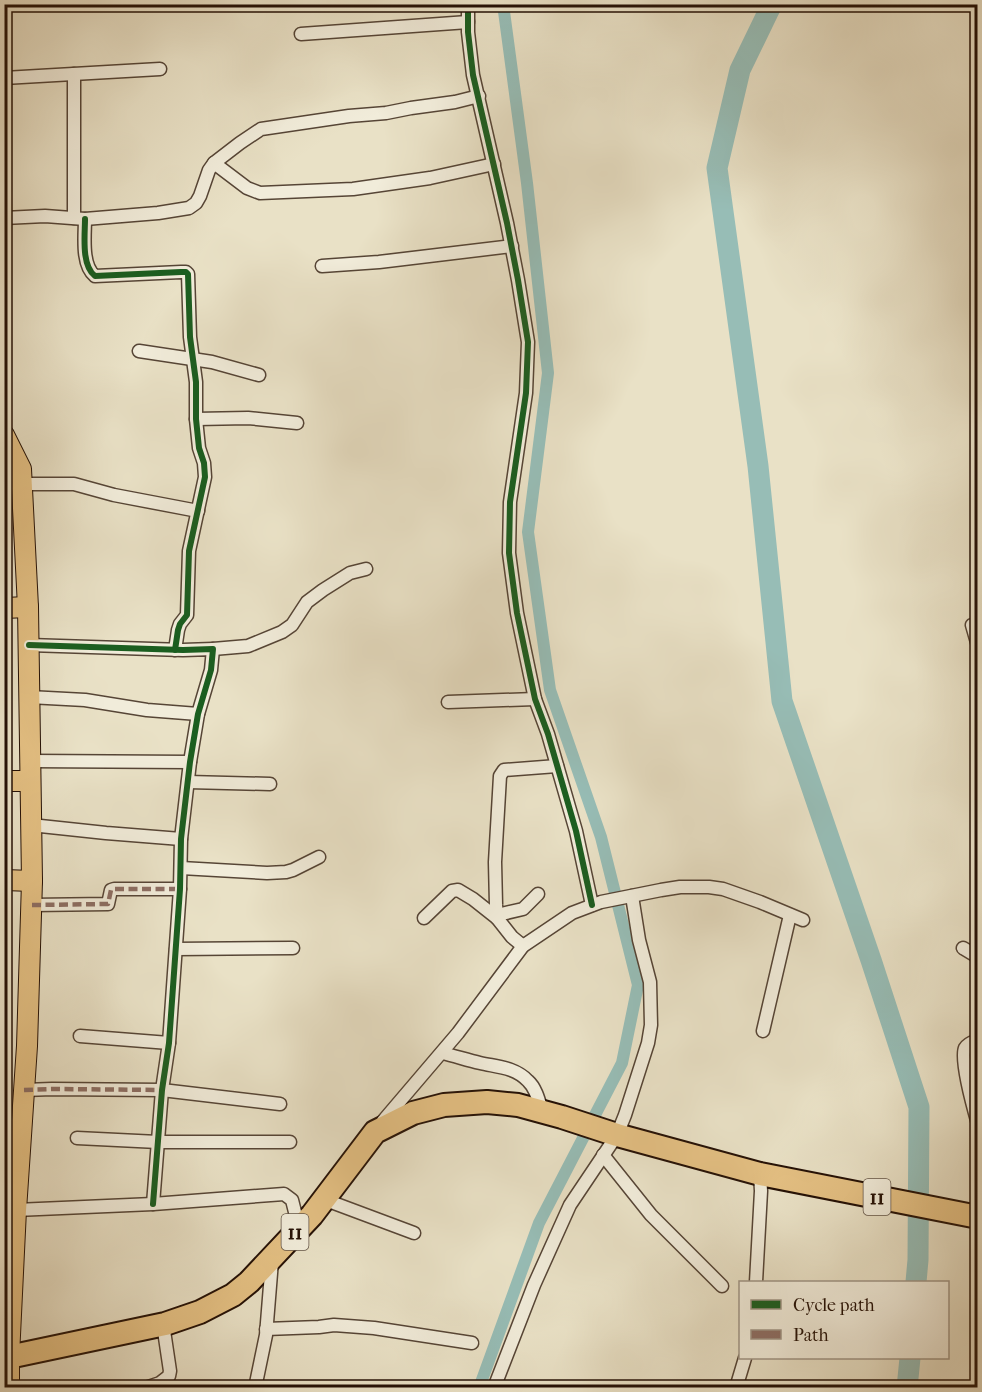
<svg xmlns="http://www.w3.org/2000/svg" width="982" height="1392" font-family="'IM FELL French Canon',serif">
	<rect width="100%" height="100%" fill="#e9e1c6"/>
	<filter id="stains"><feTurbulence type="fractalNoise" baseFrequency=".00333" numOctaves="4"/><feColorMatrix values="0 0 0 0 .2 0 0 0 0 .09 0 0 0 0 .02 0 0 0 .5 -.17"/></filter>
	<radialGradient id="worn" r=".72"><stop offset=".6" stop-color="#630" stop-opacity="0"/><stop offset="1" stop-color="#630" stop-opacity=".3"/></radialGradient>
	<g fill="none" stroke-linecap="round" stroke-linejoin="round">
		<polyline stroke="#97bdb6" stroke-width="12" points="479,1388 539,1223 622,1063 638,985 601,837 550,690 528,532 548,373 527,183 503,4"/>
		<g stroke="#97bdb6" stroke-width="21">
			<polyline points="772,4 740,70 717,168 758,466 782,701 871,960 919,1107 918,1260 916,1282"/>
			<polyline points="907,1388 910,1358"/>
		</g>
		<g stroke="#564536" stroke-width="15">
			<g id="street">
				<polyline points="468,4 468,32 473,75 507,223 518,280 528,342 526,393 510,502 509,553 517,613 535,699 548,734 576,831 592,905"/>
				<polyline points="301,34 468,22"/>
				<polyline points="4,78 160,69"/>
				<polyline points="214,163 247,188 260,193 353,189 430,178 494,164"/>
				<polyline points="4,218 45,216 85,219 158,213 189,208 196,203 200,196 209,170 214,163 240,143 261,129 349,116 386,113 411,108 455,102 479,96"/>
				<polyline points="74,218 74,74"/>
				<path d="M85 219C85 235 81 265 95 276L181 272H186L188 274 190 337 196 382V419L199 448 204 463 205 477 189 551 187 615 180 624 178 630 175 650"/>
				<polyline points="322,266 379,262 512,246"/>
				<polyline points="139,351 212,362 259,375"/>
				<polyline points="196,419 248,418 297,423"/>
				<polyline points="22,484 74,484 114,495 198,511"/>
				<polyline points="972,625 978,646"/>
				<polyline points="29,645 183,650 213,649 211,670 198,714 190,762 181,839 180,889 169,1043 162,1090 153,1204"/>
				<polyline points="213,649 248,646 282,632 292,625 307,602 323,590 350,573 366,569"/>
				<polyline points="29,697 85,700 147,710 198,714"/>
				<polyline points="448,702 535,699"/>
				<polyline points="30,761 190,762"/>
				<polyline points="188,782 270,784"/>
				<polyline points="31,825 106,833 181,839"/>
				<polyline points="181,868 267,873 286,872 293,870 319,857"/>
				<polyline points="32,905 108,904 111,890 114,889 180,889"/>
				<polyline points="497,915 523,909 538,894"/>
				<polyline points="424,918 452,891 458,890 473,899 497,918"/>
				<polyline points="523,946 512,937 497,918 496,905 495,862 500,776 504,770 557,766"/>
				<polyline points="963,948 978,957"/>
				<polyline points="176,949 293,948"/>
				<polyline points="763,1031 790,915"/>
				<polyline points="80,1036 169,1043"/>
				<path d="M978 1040C973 1042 968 1043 965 1048 960 1059 974 1110 978 1124"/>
				<path d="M442 1053C455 1056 467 1060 480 1063 497 1067 515 1067 528 1081 536 1088 539 1101 542 1111"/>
				<polyline points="24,1090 52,1089 162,1090 280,1104"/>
				<polyline points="383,1121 458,1033 523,946 572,913 601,902 661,890 680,887 709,887 723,889 760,902 803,920"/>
				<polyline points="77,1138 158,1142 290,1142"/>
				<polyline points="603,1155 651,1215 722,1286"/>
				<polyline points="323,1199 414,1233"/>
				<polyline points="16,1210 153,1204 284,1194 292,1200 299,1228"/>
				<polyline points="756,1282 761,1191 760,1174"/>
				<polyline points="266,1329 319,1327 334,1325 374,1328 472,1343"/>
				<polyline points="145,1388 160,1383 169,1376 170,1371 163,1324"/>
				<polyline points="255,1388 266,1335 272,1261"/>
				<polyline points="494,1388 534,1285 570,1205 617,1135 625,1115 648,1043 651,1025 650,982 639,940 632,896"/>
				<polyline points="736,1388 745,1358"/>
			</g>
		</g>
		<g stroke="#251106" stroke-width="22">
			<g id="primary">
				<polyline points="4,435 21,469 28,607 32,881 27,1046 16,1210 9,1356 9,1388"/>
				<polyline points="4,608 28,607"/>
				<polyline points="4,781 30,781"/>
				<polyline points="4,880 32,881"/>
			</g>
		</g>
		<g stroke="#251106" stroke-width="26">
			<polyline id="highway" points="4,1358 165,1324 200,1312 233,1295 249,1282 312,1215 375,1132 413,1113 444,1105 487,1102 518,1105 562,1117 617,1135 760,1174 978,1217"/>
		</g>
		<use href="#street" stroke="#f1ecda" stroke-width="12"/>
		<use href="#primary" stroke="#e4c083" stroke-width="20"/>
		<use href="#highway" stroke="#e4c083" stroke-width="22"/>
		<g stroke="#8d6e63" stroke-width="4.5" stroke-dasharray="9 4.5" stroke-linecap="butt">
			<polyline points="32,905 108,904 111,890 114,889 180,889"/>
			<polyline points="24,1090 52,1089 162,1090"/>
		</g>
		<g stroke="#f1ecda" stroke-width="10">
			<g id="cycleway">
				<polyline points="468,4 468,32 473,75 507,223 518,280 528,342 526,393 510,502 509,553 517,613 535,699 548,734 576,831 592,905"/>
				<path d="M85 219C85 235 81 265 95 276L181 272H186L188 274 190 337 196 382V419L199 448 204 463 205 477 189 551 187 615 180 624 178 630 175 650"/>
				<polyline points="29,645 183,650 213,649 211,670 198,714 190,762 181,839 180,889 169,1043 162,1090 153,1204"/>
			</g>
		</g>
		<use href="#cycleway" stroke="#1b5e20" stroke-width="6"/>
	</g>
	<g text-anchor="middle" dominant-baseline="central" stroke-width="4.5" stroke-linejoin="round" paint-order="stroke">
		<g fill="#f1ecda" stroke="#625346" stroke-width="1.5">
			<rect x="863.5" y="1179" width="27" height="36" rx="4.5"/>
			<rect x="281.5" y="1214" width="27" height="36" rx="4.5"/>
		</g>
		<g font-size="21" font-weight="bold" fill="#251106">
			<text x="877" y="1197">11</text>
			<text x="295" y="1232">11</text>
		</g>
	</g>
	<rect width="982" height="1392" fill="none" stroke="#e9e1c6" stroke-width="24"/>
	<rect x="6" y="6" width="970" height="1380" fill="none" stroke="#251106" stroke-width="3"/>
	<rect x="12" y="12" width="958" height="1368" fill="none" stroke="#251106" stroke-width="1.5"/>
	<rect x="739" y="1281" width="210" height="78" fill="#f1ecda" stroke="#9f9485" stroke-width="1.5"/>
	<rect x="751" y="1300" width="30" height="9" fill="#1b5e20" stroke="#9f9485" stroke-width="1.5"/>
	<text x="793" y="1311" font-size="18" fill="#251106">Cycle path</text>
	<rect x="751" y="1330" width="30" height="9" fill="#8d6e63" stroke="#9f9485" stroke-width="1.5"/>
	<text x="793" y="1341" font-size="18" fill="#251106">Path</text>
	<rect width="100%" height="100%" filter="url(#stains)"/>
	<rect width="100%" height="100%" fill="url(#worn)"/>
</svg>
